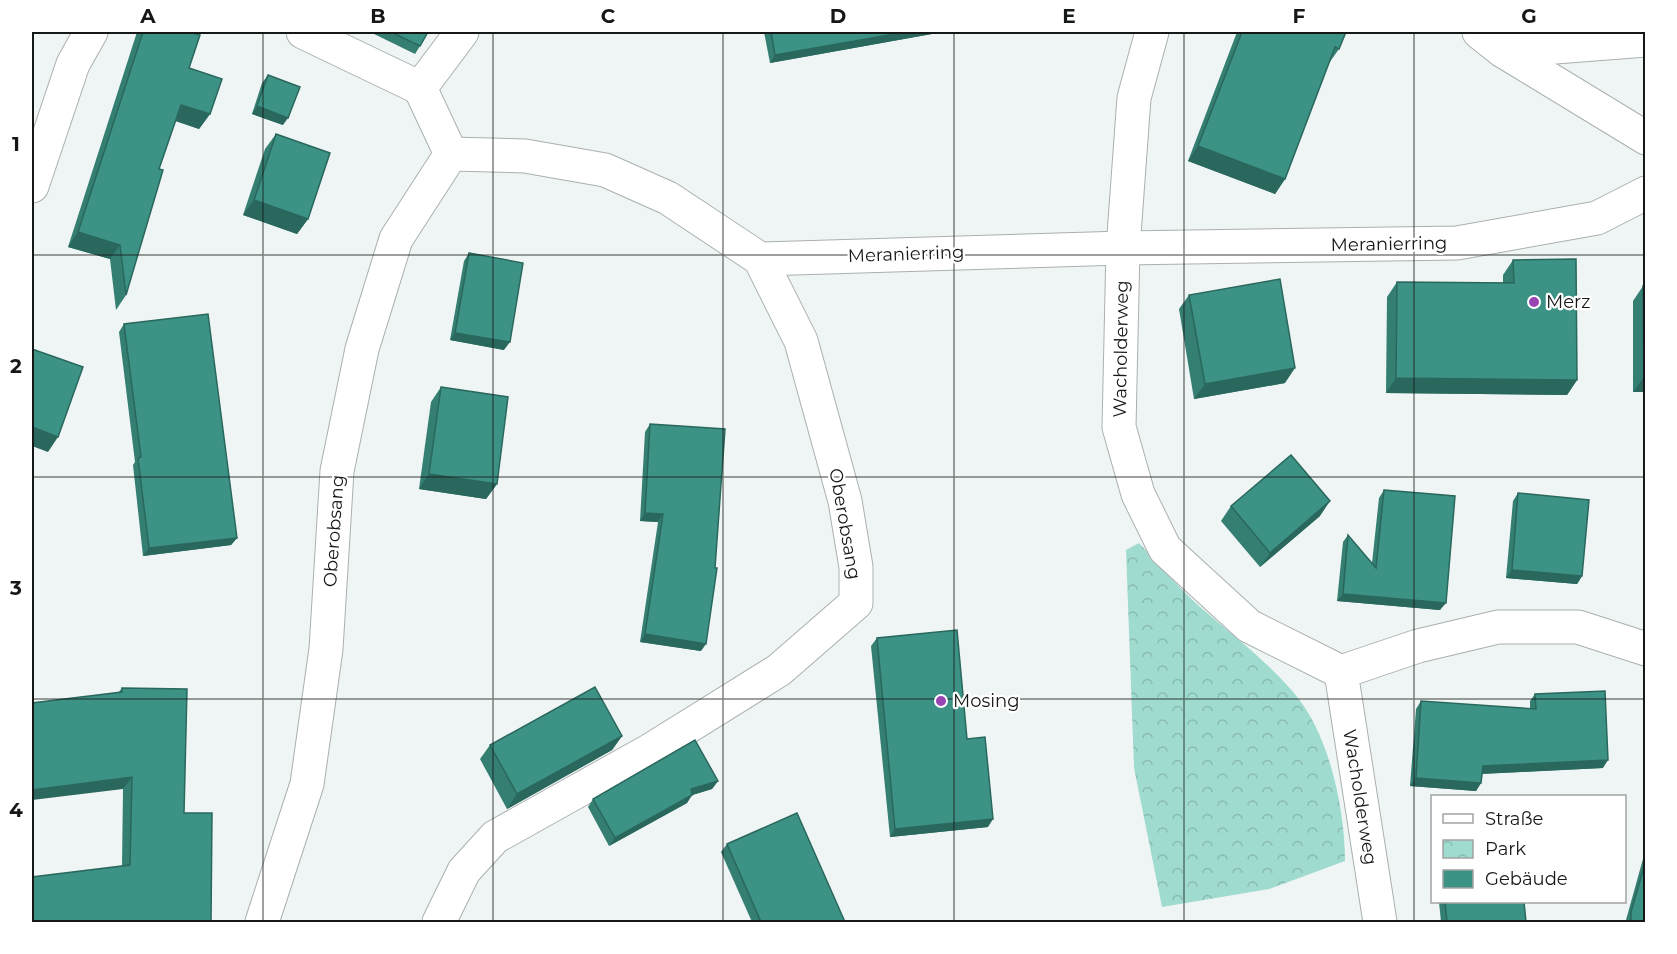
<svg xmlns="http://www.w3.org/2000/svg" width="1677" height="954" font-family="Montserrat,sans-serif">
	<defs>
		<pattern id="park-crowns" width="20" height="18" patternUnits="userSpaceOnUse" patternTransform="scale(1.5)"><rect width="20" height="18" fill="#a0dbcf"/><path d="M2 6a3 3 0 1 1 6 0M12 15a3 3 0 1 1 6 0" fill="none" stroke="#89bbb1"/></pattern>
	</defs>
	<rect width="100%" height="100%" fill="#eff5f4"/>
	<path fill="url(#park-crowns)" d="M1139 543C1159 564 1178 587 1199 606 1231 634 1266 660 1294 693 1329 733 1345 809 1345 861L1269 889 1162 907 1134 768 1126 550Z"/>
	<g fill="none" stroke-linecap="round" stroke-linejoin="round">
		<g stroke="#aab0af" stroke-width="35">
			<g id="minor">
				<polyline points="303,32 420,88"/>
				<polyline points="1152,32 1134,98 1123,248 1119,427 1138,494 1165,549 1249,626 1341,672"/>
				<polyline points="1503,51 1646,40"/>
				<polyline points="420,88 451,154"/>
				<polyline points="420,88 462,32"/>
				<polyline points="32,186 73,64 91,32"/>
				<polyline points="760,259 1123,248 1457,243 1597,218 1646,193"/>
				<polyline points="262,922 307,784 326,649 337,471 362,349 396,239 451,154 525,156 605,170 668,198 760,259 801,341 845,501 856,567 856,603 779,670 649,751 495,837 464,871 439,922"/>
				<polyline points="1380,922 1341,672 1418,646 1498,627 1578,627 1646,649"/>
			</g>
		</g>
		<g stroke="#aab0af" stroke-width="35">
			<polyline id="tertiary" points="1479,32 1503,51 1646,138"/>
		</g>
		<use href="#minor" stroke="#fff" stroke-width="33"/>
		<use href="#tertiary" stroke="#fff" stroke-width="33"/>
	</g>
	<g fill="#347e72">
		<polygon points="137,32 189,32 189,68 210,114 199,129 175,121 159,169 126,295 116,310 110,259 68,247"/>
		<polygon points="370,32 428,32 420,46 415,54"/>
		<polygon points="764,32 943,32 770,63"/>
		<polygon points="1237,32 1346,32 1339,49 1329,63 1285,179 1275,194 1188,161"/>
		<polygon points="268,75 283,125 252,114 262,83"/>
		<polygon points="276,134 308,219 297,234 243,215 265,149"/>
		<polygon points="469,253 504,350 450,340 464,261"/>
		<polygon points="1513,260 1577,380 1567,395 1386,393 1387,297 1397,282 1503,283 1503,275"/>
		<polygon points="1643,286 1646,286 1646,392 1633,392 1633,301"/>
		<polygon points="1189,295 1285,383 1194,399 1179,309"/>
		<polygon points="124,324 237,538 231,545 143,556 133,465 135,462 119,332"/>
		<polygon points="441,387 497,484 486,499 419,489 431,402"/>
		<polygon points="650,424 701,651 640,642 658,522 640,521 645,432"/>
		<polygon points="1384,490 1440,610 1337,601 1343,542 1348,535 1372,563 1379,498"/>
		<polygon points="1518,493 1582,576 1577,584 1506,578 1513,501"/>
		<polygon points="1231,506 1320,516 1260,567 1221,521"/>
		<polygon points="877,638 988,827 890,837 871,646"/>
		<polygon points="122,688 184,813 211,922 122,866 123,789 118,693"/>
		<polygon points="1535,694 1603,768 1482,774 1481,783 1476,791 1410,786 1416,709 1421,701 1530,709 1530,701"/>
		<polygon points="622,736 612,750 507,809 480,759 490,745"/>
		<polygon points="718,781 712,789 692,795 687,803 609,846 588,807 593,799"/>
		<polygon points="727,844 845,922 752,922 721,852"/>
		<polygon points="1646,848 1646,922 1626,922 1626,920"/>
		<polygon points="1439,902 1524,902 1526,922 1441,922"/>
	</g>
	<g fill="#2a675d">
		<polygon points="906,32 943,32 770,63 775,55"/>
		<polygon points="181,105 210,114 199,129 171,119"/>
		<polygon points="257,106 288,118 283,125 252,114"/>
		<polygon points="1198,146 1285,179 1275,194 1188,161"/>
		<polygon points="254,200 308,219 297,234 243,215"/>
		<polygon points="78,232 120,245 110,259 68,247"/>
		<polygon points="455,333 510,342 504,350 450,340"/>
		<polygon points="1295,368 1285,383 1194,399 1205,384"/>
		<polygon points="1644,377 1646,377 1646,392 1633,392"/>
		<polygon points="1396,378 1577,380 1567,395 1386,393"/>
		<polygon points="32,427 58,437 48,452 32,446"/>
		<polygon points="429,474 497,484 486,499 419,489"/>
		<polygon points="1330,501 1320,516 1260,567 1270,553"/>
		<polygon points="645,513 663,514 658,522 640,521"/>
		<polygon points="237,538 231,545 143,556 149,548"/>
		<polygon points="1512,570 1582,576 1577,584 1506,578"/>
		<polygon points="1343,594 1446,603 1440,610 1337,601"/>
		<polygon points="645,634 706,644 701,651 640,642"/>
		<polygon points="622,736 612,750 507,809 517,794"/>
		<polygon points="1608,760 1603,768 1477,774 1483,766"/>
		<polygon points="132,777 123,789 32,800 32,790"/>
		<polygon points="1416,778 1481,783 1476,791 1410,786"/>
		<polygon points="718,781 712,789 686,797 691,789"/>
		<polygon points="692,795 687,803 609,846 615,838"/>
		<polygon points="993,819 988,827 890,837 895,829"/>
	</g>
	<g fill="#3c9385" stroke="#2a675d" stroke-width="1.5">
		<polygon points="143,32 189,32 200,35 189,68 222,79 210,114 181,105 159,169 163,170 126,295 120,245 78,232"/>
		<polygon points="391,32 428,32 420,46"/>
		<polygon points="771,32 906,32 775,55"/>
		<polygon points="1242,32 1346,32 1339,49 1335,47 1285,179 1198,146"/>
		<polygon points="268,75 300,87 288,118 257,106"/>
		<polygon points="276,134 330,153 308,219 254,200"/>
		<polygon points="469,253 523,263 510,342 455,333"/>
		<polygon points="1576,259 1577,380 1396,378 1397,282 1514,283 1513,260"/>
		<polygon points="1280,279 1295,368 1205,384 1189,295"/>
		<polygon points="1643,286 1646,286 1646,377 1644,377"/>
		<polygon points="208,314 237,538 149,548 138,458 141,457 124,324"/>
		<polygon points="32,349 83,367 58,437 32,427"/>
		<polygon points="441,387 508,397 497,484 429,474"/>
		<polygon points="650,424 725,429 715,568 717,568 706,644 645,634 663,514 645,513"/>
		<polygon points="1291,455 1330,501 1270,553 1231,506"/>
		<polygon points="1384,490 1455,496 1446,603 1343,594 1348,535 1376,568"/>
		<polygon points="1518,493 1589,500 1582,576 1512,570"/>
		<polygon points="957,630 967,739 985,737 993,819 895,829 877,638"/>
		<polygon points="595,687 622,736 517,794 490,745"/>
		<polygon points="122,688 187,689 184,813 212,813 211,922 32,922 32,877 130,865 132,777 32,790 32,703 122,692"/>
		<polygon points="1605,691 1608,760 1483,766 1481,783 1416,778 1421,701 1536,709 1535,694"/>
		<polygon points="695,740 718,781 691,789 692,795 615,838 593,799"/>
		<polygon points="797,813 845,922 761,922 727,844"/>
		<polygon points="1646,860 1646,922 1631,922 1631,912"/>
		<polygon points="1445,902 1524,902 1526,922 1447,922"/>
	</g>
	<path fill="none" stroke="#161818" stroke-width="1.5" stroke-opacity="0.55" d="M263 32V922M493 32V922M723 32V922M954 32V922M1184 32V922M1414 32V922M32 255H1646M32 477H1646M32 699H1646"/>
	<g fill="#9844b2" stroke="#fff" stroke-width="2">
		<circle cx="1534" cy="302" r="6"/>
		<circle cx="941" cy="701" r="6"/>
	</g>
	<g text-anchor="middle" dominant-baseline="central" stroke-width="4.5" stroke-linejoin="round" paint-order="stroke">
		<g font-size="18" fill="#161818" stroke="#fff">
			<text transform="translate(1389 244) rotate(-1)">Meranierring</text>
			<text transform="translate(906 254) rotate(-2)">Meranierring</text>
			<text transform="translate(1121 349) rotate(-89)">Wacholderweg</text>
			<text transform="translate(845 524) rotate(80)">Oberobsang</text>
			<text transform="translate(334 531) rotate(-86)">Oberobsang</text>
			<text transform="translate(1360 797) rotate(81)">Wacholderweg</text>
		</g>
		<g font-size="18" fill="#161818" stroke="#fff" text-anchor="start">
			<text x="1546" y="302">Merz</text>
			<text x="953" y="701">Mosing</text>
		</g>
	</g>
	<rect width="1677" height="954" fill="none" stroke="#ffffff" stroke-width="66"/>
	<rect x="1431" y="795" width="195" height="108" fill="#ffffff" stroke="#a2a3a3" stroke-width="1.5"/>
	<rect x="1443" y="814" width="30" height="9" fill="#ffffff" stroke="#a2a3a3" stroke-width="1.5"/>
	<text x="1485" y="825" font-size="18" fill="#161818">Straße</text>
	<rect x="1443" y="840" width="30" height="18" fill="url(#park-crowns)" stroke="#a2a3a3" stroke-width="1.5"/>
	<text x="1485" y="855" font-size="18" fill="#161818">Park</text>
	<rect x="1443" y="870" width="30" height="18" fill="#3c9385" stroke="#a2a3a3" stroke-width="1.5"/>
	<text x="1485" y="885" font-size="18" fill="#161818">Gebäude</text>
	<rect x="33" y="33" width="1611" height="888" fill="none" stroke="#161818" stroke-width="2"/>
	<g font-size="20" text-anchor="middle" font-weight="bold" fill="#161818">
		<text x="148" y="23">A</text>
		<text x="378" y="23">B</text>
		<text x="608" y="23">C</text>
		<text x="838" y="23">D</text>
		<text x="1069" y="23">E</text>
		<text x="1299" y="23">F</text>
		<text x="1529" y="23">G</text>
		<text x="16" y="151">1</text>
		<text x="16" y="373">2</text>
		<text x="16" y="595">3</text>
		<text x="16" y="817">4</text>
	</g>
</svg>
